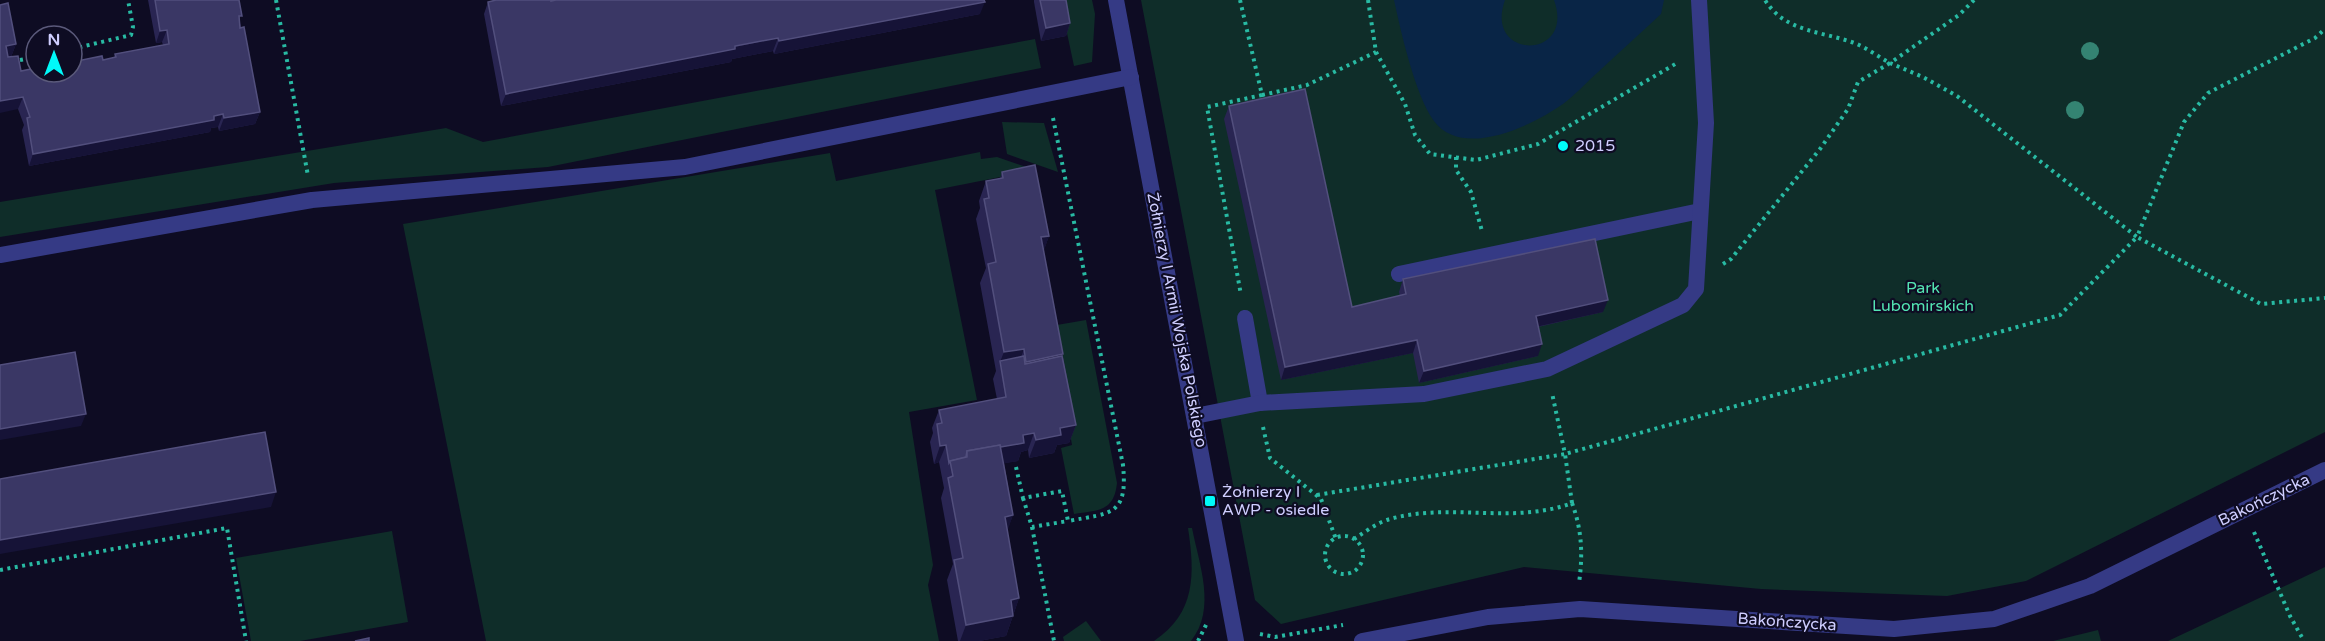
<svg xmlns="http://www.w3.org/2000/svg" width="2325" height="641" font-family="'Varela Round',sans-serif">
	<rect width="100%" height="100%" fill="#0e0c23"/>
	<g fill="#0f2d29">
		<polygon points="1060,0 1092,0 1095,14 1092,62 1074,66"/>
		<polygon points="1141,0 2325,0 2325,432 2026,581 1947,596 1761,589 1524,567 1281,624 1255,600"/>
		<polygon points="1035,39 1041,68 548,167 334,183 0,237 0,202 446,128 483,142"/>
		<polygon points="1002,122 1044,123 1058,172 1007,154"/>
		<polygon points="980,152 981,159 997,157 1035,170 935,190 977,400 909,412 933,565 928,585 939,641 486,641 403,224 830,153 836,181"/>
		<path d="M1086 320 1117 483C1114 512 1098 510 1074 514L1061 448 1072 445 1051 326Z"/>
		<path d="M1188 528H1192C1199 564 1217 609 1191 641H1154C1196 613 1195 574 1188 528Z"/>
		<polygon points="392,531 408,622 300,641 251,641 236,558"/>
		<polygon points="2325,567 2325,641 2168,641"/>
		<polygon points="1086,621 1101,641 1064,641 1063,637"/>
		<polygon points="2098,630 2101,641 2053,641"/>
	</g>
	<path fill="#092546" d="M1394 0H1505C1483 60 1576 61 1554 0H1664L1661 14C1640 34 1618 53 1597 73 1586 83 1575 95 1563 104 1533 125 1463 160 1434 121 1415 95 1401 32 1394 0Z"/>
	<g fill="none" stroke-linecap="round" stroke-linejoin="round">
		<g stroke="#28baa3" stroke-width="4" stroke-dasharray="3 4.5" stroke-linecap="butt">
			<polyline points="276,0 308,176"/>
			<polyline points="1240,0 1262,95 1207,107 1241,295"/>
			<polyline points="1368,0 1376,52 1405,104 1415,135 1430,154 1476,160 1538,144 1677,63"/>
			<polyline points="1974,0 1959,15 1890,63 1923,77 1957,96 2137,237 2184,122 2208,93 2315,38 2325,29"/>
			<polyline points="72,49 131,35 133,27 128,0"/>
			<polyline points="20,60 36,57"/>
			<polyline points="1262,95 1307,85 1376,52"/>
			<polyline points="1456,157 1456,170 1471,192 1482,231"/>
			<path d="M1723 264 1731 259 1820 149 1848 109 1858 82 1890 63C1879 57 1868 49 1857 44 1824 31 1785 33 1765 0"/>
			<polyline points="1263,427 1270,458 1321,499 1336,539"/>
			<path d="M1016 467 1023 498 1062 491 1068 521C1111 513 1128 516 1123 465L1053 118"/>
			<polyline points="1317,495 1565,454 1552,393"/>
			<polyline points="1023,498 1032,527 1068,521"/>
			<path d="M1572 503C1582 530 1583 555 1579 583"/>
			<polyline points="1032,527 1054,641"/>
			<polyline points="2254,532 2290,616 2304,641"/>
			<circle cx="1344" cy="555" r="19"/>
			<path d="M1354 539C1365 532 1378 522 1390 519 1450 502 1514 525 1572 503L1565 454 2060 315 2137 237 2261 304 2325 298"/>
			<polyline points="0,570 227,528 246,641"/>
			<polyline points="1260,634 1275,637 1343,625"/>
			<polyline points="1198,641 1207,623"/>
		</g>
		<g stroke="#353a85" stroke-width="16">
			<polyline points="1399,274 1700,211"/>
			<polyline points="1245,318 1260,403"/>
			<polyline points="1195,416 1260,403 1424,394 1547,369 1683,305 1696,289 1706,123 1699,0"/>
		</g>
		<g stroke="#353a85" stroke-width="16">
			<polyline points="1116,0 1236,641"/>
			<polyline points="0,255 312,200 685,167 1131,77"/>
		</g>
		<polyline stroke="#353a85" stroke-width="16" points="1362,641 1488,617 1580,609 1894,629 1994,619 2090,586 2325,470"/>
	</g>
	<g fill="#348372">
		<circle cx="2090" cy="51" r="9"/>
		<circle cx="2075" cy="110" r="9"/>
	</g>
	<g fill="#292552">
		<polygon points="148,0 239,0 240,23 260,112 255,124 219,131 218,127 211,128 210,132 29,166 22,130 24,125 18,109 0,5 16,44 11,57 21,71 103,60 114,58 115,54 163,45 162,42 156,43"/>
		<polygon points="1034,0 1066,0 1070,23 1066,36 1041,41 1034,2"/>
		<polygon points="551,1 980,14 774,54 773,51 732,59 731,62 501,106 484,14 488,2"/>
		<polygon points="1229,106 1352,307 1400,296 1399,292 1403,279 1603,312 1538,327 1538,356 1419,383 1413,353 1281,380 1224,119"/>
		<polygon points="1002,172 1049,236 1043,252 1076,425 1069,443 1057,445 1054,453 1029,458 1028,450 1021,452 1018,461 1004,463 1013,515 1007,530 1019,598 1006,636 979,641 958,641 947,580 953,564 941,498 944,488 939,462 934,464 930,442 933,433 932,428 939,410 997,399 993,379 996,371 980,283 986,268 976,219 980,208 979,201 986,181 1000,179"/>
	</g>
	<g fill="#161337">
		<polygon points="985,2 980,14 774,54 779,41"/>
		<polygon points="1070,23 1066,36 1041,41 1046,28"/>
		<polygon points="167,30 162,42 156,43 160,31"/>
		<polygon points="778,38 773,51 732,59 731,62 501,106 506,94"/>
		<polygon points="16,44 11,57 2,58 6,46"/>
		<polygon points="23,97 18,109 0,113 0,101"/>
		<polygon points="260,112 255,124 219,131 224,118"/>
		<polygon points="223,114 218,127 211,128 210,132 29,166 33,154"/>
		<polygon points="1049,236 1042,256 1041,237"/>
		<polygon points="1608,300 1603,312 1531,328 1536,316"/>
		<polygon points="1417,340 1413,353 1281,380 1285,367"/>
		<polygon points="1542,344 1538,356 1419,383 1424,371"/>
		<polygon points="1024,349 1017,369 1000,362 1004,352"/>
		<polygon points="1063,354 1056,374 1019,381 1026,362"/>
		<polygon points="86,414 81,426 0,440 0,429"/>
		<polygon points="1076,425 1069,443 1057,445 1054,453 1029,458 1036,440 1060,428"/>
		<polygon points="1034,433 1028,450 1021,452 1018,461 962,471 967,459 1023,435"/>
		<polygon points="946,445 939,462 934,464 940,446"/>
		<polygon points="276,492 271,507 0,554 0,540"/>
		<polygon points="1013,515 1006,535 1005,517"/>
		<polygon points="1019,598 1006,636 979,641 960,641 966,625 1011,600"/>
	</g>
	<g fill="#3a3765" stroke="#524f7d" stroke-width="1.5">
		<polygon points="155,0 239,0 242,16 239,16 240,28 244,27 260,112 224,118 223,114 214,116 214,120 33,154 27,118 30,117 23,97 0,101 0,5 8,3 16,44 6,46 8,57 18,56 21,71 36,68 36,72 72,72 72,62 102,56 103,60 116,57 115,54 169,44 167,30 160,31"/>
		<polygon points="496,0 551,0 551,1 556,0 984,0 985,2 779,41 778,38 735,46 735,49 506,94 488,2"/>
		<polygon points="1040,0 1066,0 1070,23 1046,28"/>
		<polygon points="1305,89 1352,307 1406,294 1403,279 1595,239 1608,300 1536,316 1542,344 1424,371 1417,340 1285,367 1229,106"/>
		<polygon points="1035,165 1049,236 1041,237 1063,354 1026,362 1024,349 1004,352 988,264 996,262 984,199 989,198 986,181 1003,178 1002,172"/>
		<polygon points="75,352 86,414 0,429 0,365"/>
		<polygon points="1024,356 1025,364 1062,356 1076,425 1060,428 1061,435 1036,440 1034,433 1023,435 1024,443 1001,447 1000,445 967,451 966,457 950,461 949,463 946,445 940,446 937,424 942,423 939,410 1006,397 1000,361"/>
		<polygon points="265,432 276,492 0,540 0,479"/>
		<polygon points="1000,445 1013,515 1005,517 1019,598 1011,600 1013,616 966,625 954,560 963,558 948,478 953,476 950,461 967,457 967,451"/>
		<polygon points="369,638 369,641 355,641"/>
	</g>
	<g fill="#00f9f9" stroke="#0e0c23" stroke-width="2">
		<circle cx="1563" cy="146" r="6"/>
		<rect x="1204" y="495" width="12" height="12" rx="3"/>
	</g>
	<g text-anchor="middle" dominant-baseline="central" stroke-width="4.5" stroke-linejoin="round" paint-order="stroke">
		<g font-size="16" fill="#cfceff" stroke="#0e0c23" text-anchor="start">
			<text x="1575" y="146">2015</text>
			<text x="1222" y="492">Żołnierzy I<tspan x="1222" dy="18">AWP - osiedle</tspan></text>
		</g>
		<g font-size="16" fill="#54e5b3" stroke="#0e0c23">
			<text x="1923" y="288">Park<tspan x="1923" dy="18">Lubomirskich</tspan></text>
		</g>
		<g font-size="16" fill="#cfceff" stroke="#0e0c23">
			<text transform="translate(1177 320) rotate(79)">Żołnierzy I Armii Wojska Polskiego</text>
			<text transform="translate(2264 500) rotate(-26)">Bakończycka</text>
			<text transform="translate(1787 622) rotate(4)">Bakończycka</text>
		</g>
	</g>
	<g transform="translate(54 54)"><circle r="28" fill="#0e0c23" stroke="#5b5a7b" stroke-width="1.5"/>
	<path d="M0-4.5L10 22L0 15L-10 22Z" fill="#00f9f9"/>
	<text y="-9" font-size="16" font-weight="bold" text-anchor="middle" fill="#cfceff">N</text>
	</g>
</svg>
